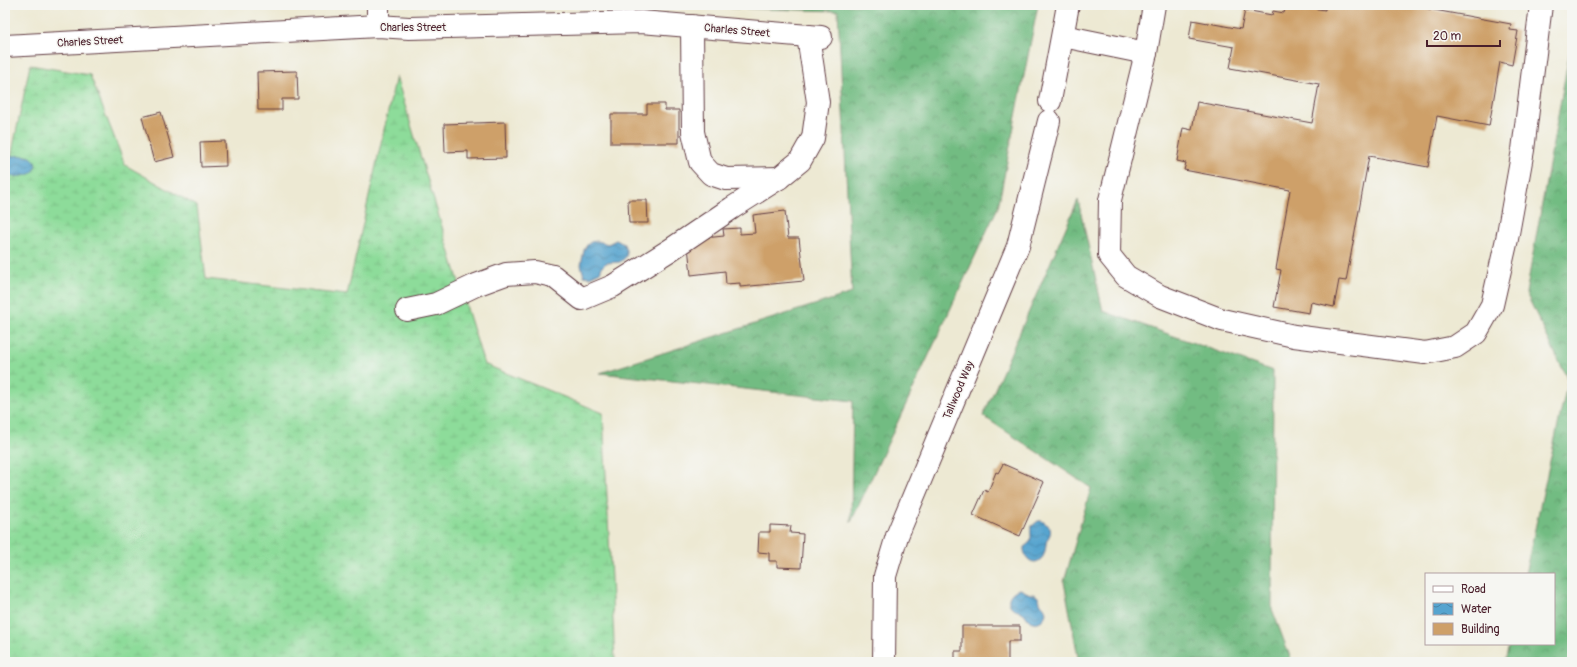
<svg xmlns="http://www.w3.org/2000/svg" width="1577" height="667" font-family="Pangolin,sans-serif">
<defs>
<pattern id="forest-crowns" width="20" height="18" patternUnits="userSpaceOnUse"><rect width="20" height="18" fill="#72bc82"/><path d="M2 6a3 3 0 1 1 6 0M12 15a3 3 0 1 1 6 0" fill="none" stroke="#60986b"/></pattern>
<pattern id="wetland-marsh" width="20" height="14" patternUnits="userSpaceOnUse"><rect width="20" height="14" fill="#8ddc9a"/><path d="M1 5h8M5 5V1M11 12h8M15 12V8" fill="none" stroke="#7bbc85"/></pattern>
<pattern id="water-waves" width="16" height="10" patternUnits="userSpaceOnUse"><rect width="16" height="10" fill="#56a4cf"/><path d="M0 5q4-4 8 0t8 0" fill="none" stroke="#4985a8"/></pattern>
</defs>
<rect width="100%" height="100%" fill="#f6f6f2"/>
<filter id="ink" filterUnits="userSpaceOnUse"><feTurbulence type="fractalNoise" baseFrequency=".025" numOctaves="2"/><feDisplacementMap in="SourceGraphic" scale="8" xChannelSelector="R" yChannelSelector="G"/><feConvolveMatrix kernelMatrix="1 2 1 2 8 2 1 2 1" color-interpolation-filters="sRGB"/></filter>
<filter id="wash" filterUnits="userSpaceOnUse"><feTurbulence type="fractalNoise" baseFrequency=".012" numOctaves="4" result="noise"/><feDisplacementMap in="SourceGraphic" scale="16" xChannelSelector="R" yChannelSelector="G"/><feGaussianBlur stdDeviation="0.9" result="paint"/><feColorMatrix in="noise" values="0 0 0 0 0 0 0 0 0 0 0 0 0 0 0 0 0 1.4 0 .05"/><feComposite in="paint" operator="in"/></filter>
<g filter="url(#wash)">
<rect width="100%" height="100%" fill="#ede9d3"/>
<g fill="url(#forest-crowns)" stroke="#5e6e56">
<path d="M732 5H1038L998 207 851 522 853 401 600 373 852 293 838 11 731 8Z"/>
<path d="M1572 38V662H1505L1509 644H1554V574H1525L1568 380 1526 293Z"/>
<path d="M1078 200 1103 311 1273 371 1272 609 1292 662H1079L1064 582 1091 488 983 416Z"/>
</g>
<path fill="url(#wetland-marsh)" stroke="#6c7e62" d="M30 65 90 75 125 165 197 206 206 279 347 295 396 76 484 364 603 413 615 662H5V186Z"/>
<g fill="url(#water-waves)" stroke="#50627d">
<path d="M5 156C12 156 20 155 27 156 39 158 38 173 27 175 20 177 12 176 5 177Z"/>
<path d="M616 240 624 244 627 254 625 258 620 262 606 263 602 267 600 272 590 277 584 276 581 265 584 250 587 245 591 242 597 241 608 244Z"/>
<path d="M1038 521H1042L1049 526C1052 532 1050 535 1047 540 1045 546 1046 553 1042 558 1033 568 1023 557 1024 547 1034 541 1030 536 1031 527Z"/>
<path d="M1020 589C1023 590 1025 592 1028 593 1031 595 1034 593 1037 596 1040 598 1039 601 1041 604 1043 606 1045 608 1046 612 1046 618 1039 624 1033 622 1027 621 1027 615 1022 612 1020 611 1016 611 1014 609 1004 602 1010 591 1020 589Z"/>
</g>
<g id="blocks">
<g fill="#cea069">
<path d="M1286 5H1294L1325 10V5H1407L1511 24 1510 30 1518 31 1512 65 1500 62 1489 126 1437 116 1428 167 1369 156 1346 281 1339 280 1334 307 1311 302 1309 313 1274 307 1281 270 1276 269 1290 190 1184 170 1186 163 1177 161 1183 128 1192 130 1197 102 1312 123 1319 84 1230 68 1234 47 1189 39 1192 20 1241 29 1245 10 1272 15 1273 11 1284 13Z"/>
<path d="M297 71 298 99H282V110H258L257 72Z"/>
<path d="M647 104H665V110H679V143H611V114H647Z"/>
<path d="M161 112 174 157 154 162 142 117Z"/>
<path d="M505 122 506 158 468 159V151L445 152 444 124Z"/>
<path d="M225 141 226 166 201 167 200 142Z"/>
<path d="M628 200H647L648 223H629Z"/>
<path d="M785 211 788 238H799L804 281 740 287V283L726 284 725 271 691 275 688 246 695 239 724 236 723 229 740 228V234L755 233 753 215Z"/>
<path d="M1003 464 1044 482 1020 536 973 515 984 490 988 492 996 472 998 473Z"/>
<path d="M770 525 791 526 790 533 803 534 801 568 777 567V561H769V553L758 552 759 532H770Z"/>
<path d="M962 626H1020V641H1008V662H955V651H962Z"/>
</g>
</g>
</g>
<g filter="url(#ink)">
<use href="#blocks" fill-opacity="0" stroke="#623d44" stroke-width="1"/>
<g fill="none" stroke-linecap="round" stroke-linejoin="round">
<g stroke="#623d44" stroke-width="24">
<g id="minor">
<path d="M378 26V5"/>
<path d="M692 26 693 132 700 162 711 174 726 179 779 178"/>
<path d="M1063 36 1146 53 1154 5"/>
<path d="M5 46 378 26 409 28 641 22 821 37"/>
<path d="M1146 53 1110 200 1109 255 1126 276 1160 296 1222 320 1294 336 1425 353 1455 347 1476 333 1492 305 1507 239 1523 150 1541 5"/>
<path d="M1050 101 1068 5"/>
<path d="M407 310 436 304 476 285 506 274 535 272 553 276 582 299 613 286 670 250 732 208 779 178 800 161 813 138 818 102 808 36"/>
<path d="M884 662 885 576 897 536 1018 246 1049 121"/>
</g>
</g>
<use href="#minor" stroke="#fff" stroke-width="22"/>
</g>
</g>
<g text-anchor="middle" stroke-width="3" stroke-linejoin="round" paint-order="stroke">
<g font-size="11" fill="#4a1f2b" stroke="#f6f6f2">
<text x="413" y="31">Charles Street</text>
<text transform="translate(737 30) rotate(5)" y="4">Charles Street</text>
<text transform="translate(90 41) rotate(-3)" y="4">Charles Street</text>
<text transform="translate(958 390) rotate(-67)" y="4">Tallwood Way</text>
</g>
</g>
<rect width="1577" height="667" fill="none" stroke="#f6f6f2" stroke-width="20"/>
<rect x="1425" y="573" width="130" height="72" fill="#f6f6f2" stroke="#b1a0a2"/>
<rect x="1433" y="586" width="20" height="6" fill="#ffffff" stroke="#b1a0a2"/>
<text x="1461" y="593" font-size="12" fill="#4a1f2b">Road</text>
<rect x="1433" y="603" width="20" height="12" fill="url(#water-waves)" stroke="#b1a0a2"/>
<text x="1461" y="613" font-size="12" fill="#4a1f2b">Water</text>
<rect x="1433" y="623" width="20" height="12" fill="#cea069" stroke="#b1a0a2"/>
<text x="1461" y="633" font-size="12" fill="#4a1f2b">Building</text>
<path d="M1427 40v6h73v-6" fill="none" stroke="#4a1f2b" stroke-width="2"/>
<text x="1433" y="40" font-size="12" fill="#4a1f2b" stroke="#f6f6f2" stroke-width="3" paint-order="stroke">20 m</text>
</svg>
